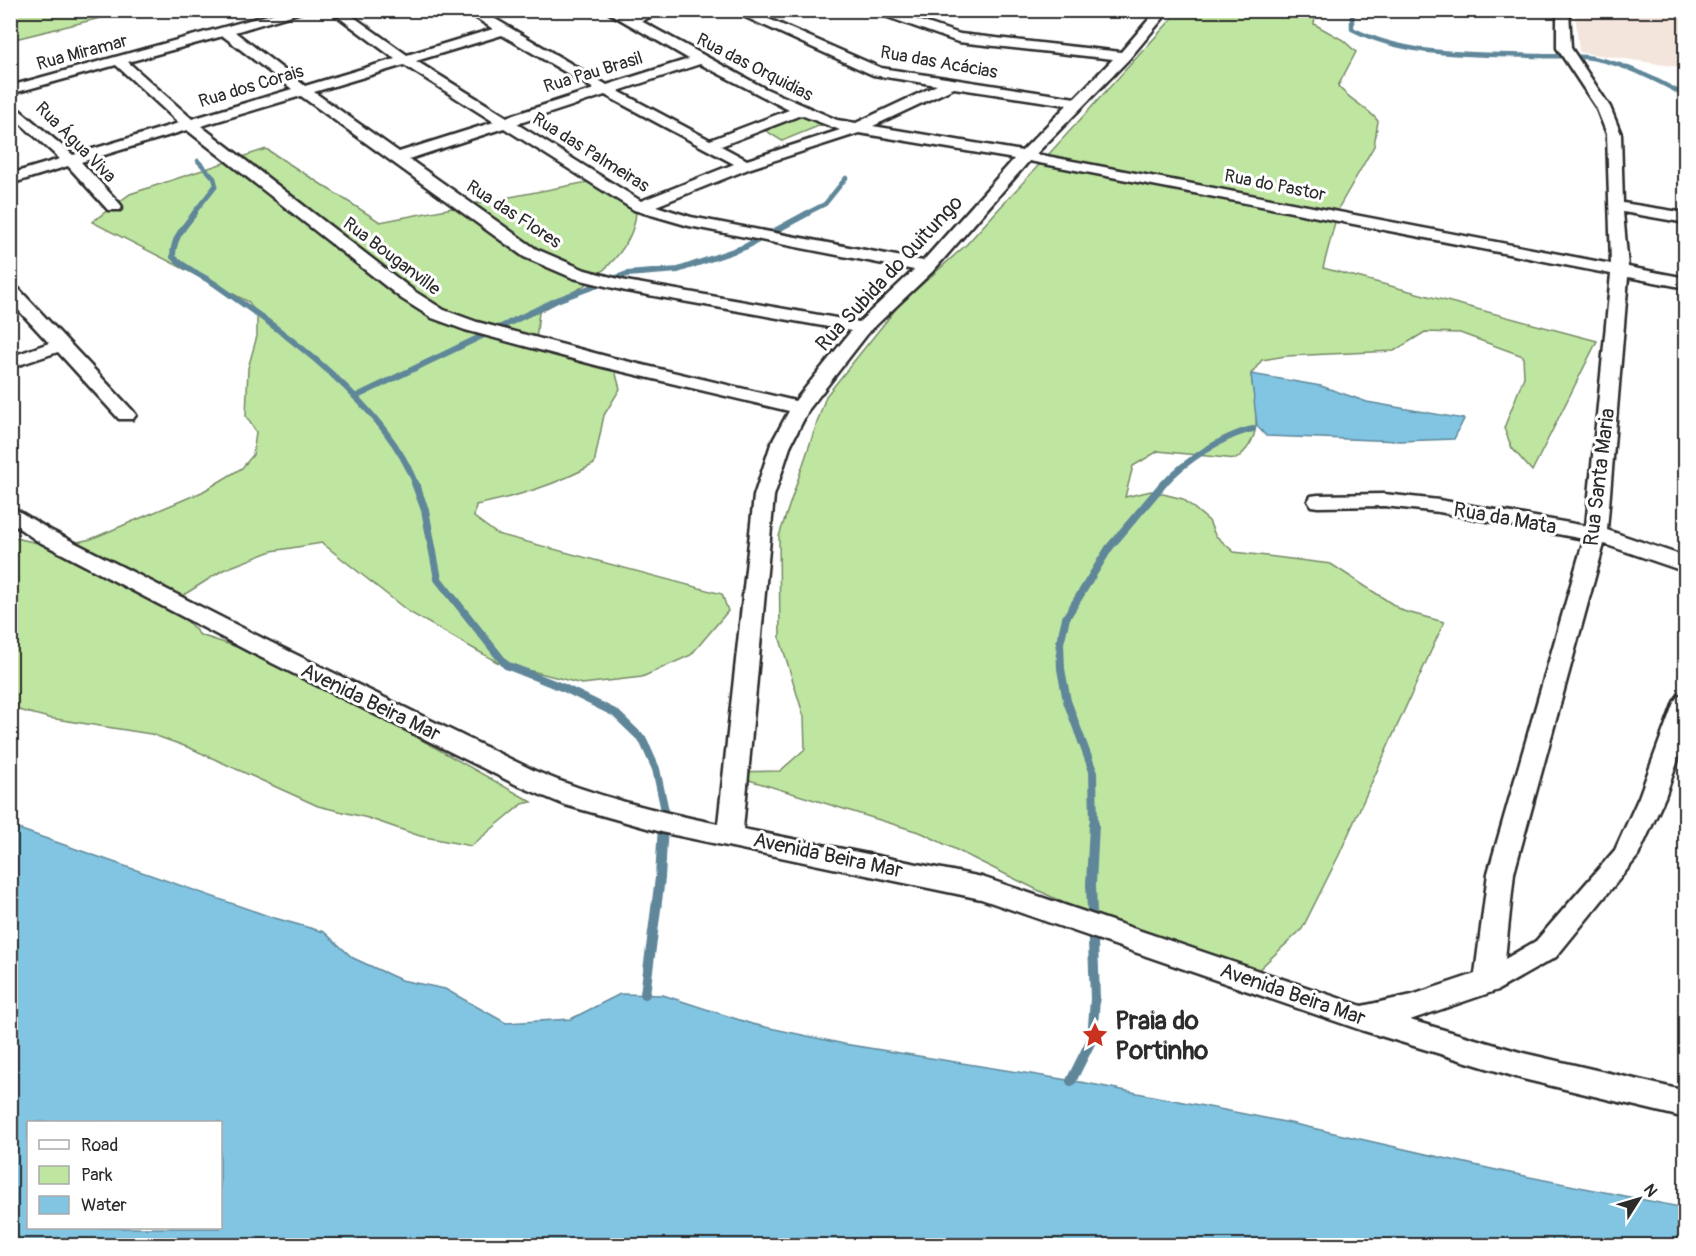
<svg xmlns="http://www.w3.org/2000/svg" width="1696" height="1256" font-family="Pangolin,sans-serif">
<rect width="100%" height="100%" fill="#fff"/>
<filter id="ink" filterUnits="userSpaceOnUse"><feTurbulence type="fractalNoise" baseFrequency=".0167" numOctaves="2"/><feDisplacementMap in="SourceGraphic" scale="12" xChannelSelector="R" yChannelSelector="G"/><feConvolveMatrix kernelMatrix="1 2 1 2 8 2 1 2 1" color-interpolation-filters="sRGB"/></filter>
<g filter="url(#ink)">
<path fill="#f3e5dc" d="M1575 11H1685V68L1579 52Z"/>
<g fill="#bfe6a1" stroke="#758866" stroke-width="1.5">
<path d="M11 10H129V11L11 40Z"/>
<path d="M1179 11H1316L1314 24 1343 40 1356 52 1338 86C1349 100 1366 106 1378 121L1374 146 1339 207 1323 268 1597 341 1532 471 1512 448 1504 428 1524 377 1523 356 1460 333 1425 332 1394 351 1286 356 1262 360 1251 374C1255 407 1266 437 1236 459L1158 451 1133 466 1125 497 1151 491 1183 499 1209 521 1215 535 1234 552 1331 564 1403 611 1444 622 1339 855 1302 929 1238 989 922 833 723 772 780 771 805 749 804 717 780 639 779 536 826 396 899 305 966 245Z"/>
<path d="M805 113 826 123 782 141 763 129Z"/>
<path d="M266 149 380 222 598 180 636 211C634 259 578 292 539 312L536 341 563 358 612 359 620 389 604 415 594 464C556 485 518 496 476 505L474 517 497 534 722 594 728 611 691 655 642 677 582 684 497 662 409 612 322 543 272 551 223 570 171 603 200 635 281 661 532 802 522 804 471 846 420 836 368 818 318 806 190 748 151 734 49 718 11 708V537L55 547 91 539 202 492 242 468 253 455 256 432 246 416 248 368 257 336V316L249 302 92 222 130 194Z"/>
</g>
<g fill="#81c5e2" stroke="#5f8799" stroke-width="1.5" fill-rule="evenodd">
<path d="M1251 374 1321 386 1367 402 1464 419 1454 439 1401 441 1266 436 1257 426Z"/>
<path d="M10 826 271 917 324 932 353 958 401 980 445 989 506 1023 571 1019 620 994 663 995 752 1024 844 1044 1086 1083 1290 1123 1505 1172 1685 1208V1245H11ZM28 1122H220V1228H28Z"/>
</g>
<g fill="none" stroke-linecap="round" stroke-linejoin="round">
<g stroke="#5f8799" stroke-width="4.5">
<path d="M1358 10 1352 16V29C1409 58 1479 54 1542 56 1558 57 1576 55 1592 58 1626 64 1657 80 1686 96"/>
<path d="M193 214 216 185 214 178 198 161"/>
<path d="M805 214 825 204 846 178"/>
</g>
<g stroke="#5f8799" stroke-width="6">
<path d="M195 213C183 228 173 238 173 257 186 269 201 275 215 284 285 333 385 404 416 485"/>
<path d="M355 397 557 300 627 274 678 270 745 247 808 213"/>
<path d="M1163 485C1183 462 1224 435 1253 429"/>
</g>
<g stroke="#5f8799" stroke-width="8">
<path d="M415 483 425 510 438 579 506 665 564 688 615 713 643 740 656 769 664 806 663 826"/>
<path d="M1094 826 1093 771 1067 701 1061 669 1060 643 1066 618 1109 548 1164 483"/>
</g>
<g stroke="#5f8799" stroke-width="10">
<path d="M645 994 660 878 663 824"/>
<path d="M1071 1081 1092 1039 1095 999 1091 884 1094 824"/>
</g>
<g stroke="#2b2b2b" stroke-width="5">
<g id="street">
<path d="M286 10H308L235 32 305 86 395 59 329 10H344L407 55 493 29 464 10H480L607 85 689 59 604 10H621L631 16 647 10H666L641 21 764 88 837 120 856 123 937 85 873 75 730 10H748L881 68 1075 98 1113 59 958 42 868 10H888L960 34 1121 52 1157 10H1170L1129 59 1036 154 1611 264 1607 134 1596 107 1557 48V10H1569L1571 48 1610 107 1621 134 1623 203 1686 213V223L1623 212 1628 267 1686 278V288L1628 277 1607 530 1686 557V572L1604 544 1514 873 1505 959 1536 941 1615 850 1639 797 1674 702 1678 696 1686 694V737L1665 797 1638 856 1556 957 1498 990 1410 1020 1523 1053 1686 1091V1118L1523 1079 1361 1030 981 899 665 833 565 805 517 785 248 651 36 540 10 522V506L50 530 264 639 535 771C594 796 655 811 718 824L754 496 771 444 789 411 603 367 465 330 432 318 402 299 187 130 81 162 120 204 122 207 120 210H108L68 166 10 184V174L60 159 10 114V102L73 155 179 123 116 65 10 94V86ZM502 35 594 89 507 117 416 61ZM223 36 292 89 192 119 128 62ZM700 64 789 110 710 140 618 91ZM404 65 494 122 399 152 314 92ZM954 88 1067 105 1022 151 873 126ZM605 95 734 164 641 201 517 124ZM301 96 524 257 573 278 626 291 851 331 795 401 613 358 477 322 444 310 414 291 201 126ZM801 115 840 130 747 160 721 146ZM504 128 634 210 689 226 914 270 859 322 626 281 585 270 536 249 409 159ZM859 133 1014 159 923 261 691 217 656 206 751 168ZM1029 161 1611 274 1586 526 1439 500 1384 494 1318 495 1311 496 1308 501 1311 506 1318 507 1384 506 1439 512 1584 539 1488 873 1475 974 1412 995 1362 1006 982 877 743 829 774 496 791 444 809 409 869 332 933 271Z"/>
<path d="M10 285 16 286 133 411 136 415 133 419H119L58 352 10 368V357L49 343 10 301Z"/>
</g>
</g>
<use href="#street" fill="#fff" fill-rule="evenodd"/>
</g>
</g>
<defs>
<g id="sight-bare" transform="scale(2.07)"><path d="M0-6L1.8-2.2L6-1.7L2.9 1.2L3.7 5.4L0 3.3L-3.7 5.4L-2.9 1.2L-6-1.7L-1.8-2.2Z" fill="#c8321e" stroke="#fff" stroke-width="2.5" paint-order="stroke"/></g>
</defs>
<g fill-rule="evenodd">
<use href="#sight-bare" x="1095" y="1035"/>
</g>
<g text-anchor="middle" stroke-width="6" stroke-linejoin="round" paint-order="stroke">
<g font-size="18" fill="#2b2b2b" stroke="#fff">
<text transform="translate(82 52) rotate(-15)" y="6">Rua Miramar</text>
<text transform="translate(939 62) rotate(10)" y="6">Rua das Acácias</text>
<text transform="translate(755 67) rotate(27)" y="6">Rua das Orquidias</text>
<text transform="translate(593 72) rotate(-17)" y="6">Rua Pau Brasil</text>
<text transform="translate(251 86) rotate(-17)" y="6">Rua dos Corais</text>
<text transform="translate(76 142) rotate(45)" y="6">Rua Água Viva</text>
<text transform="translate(591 152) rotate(32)" y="6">Rua das Palmeiras</text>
<text transform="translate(1275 185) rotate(11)" y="6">Rua do Pastor</text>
<text transform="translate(514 214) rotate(33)" y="6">Rua das Flores</text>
<text transform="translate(392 256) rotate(37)" y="6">Rua Bouganville</text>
</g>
<g font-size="21" fill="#2b2b2b" stroke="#fff">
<text transform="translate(889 273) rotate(-47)" y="7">Rua Subida do Quitungo</text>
<text transform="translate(1599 477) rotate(-83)" y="7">Rua Santa Maria</text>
<text transform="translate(1505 518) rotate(10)" y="7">Rua da Mata</text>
<text transform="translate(371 702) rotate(26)" y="7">Avenida Beira Mar</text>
<text transform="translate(828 855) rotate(12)" y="7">Avenida Beira Mar</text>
<text transform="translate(1293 994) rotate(19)" y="7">Avenida Beira Mar</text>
</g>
<g font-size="26" font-weight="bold" fill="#2b2b2b" stroke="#fff" text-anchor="start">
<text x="1115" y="1029">Praia do<tspan x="1115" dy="30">Portinho</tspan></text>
</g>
</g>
<rect width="1696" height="1256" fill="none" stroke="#fff" stroke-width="36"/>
<rect x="18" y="18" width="1660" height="1220" fill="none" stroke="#2b2b2b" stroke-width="2" filter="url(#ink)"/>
<rect x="27" y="1121" width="195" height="108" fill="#ffffff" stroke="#aaaaaa" stroke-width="1.5"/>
<rect x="39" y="1140" width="30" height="9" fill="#ffffff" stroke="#aaaaaa" stroke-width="1.5"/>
<text x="81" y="1151" font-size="18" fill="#2b2b2b">Road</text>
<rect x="39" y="1166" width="30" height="18" fill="#bfe6a1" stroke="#aaaaaa" stroke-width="1.5"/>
<text x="81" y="1181" font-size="18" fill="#2b2b2b">Park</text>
<rect x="39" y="1196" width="30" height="18" fill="#81c5e2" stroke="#aaaaaa" stroke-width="1.5"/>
<text x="81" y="1211" font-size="18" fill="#2b2b2b">Water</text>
<g transform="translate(1639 1199) rotate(53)" stroke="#ffffff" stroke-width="4.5" paint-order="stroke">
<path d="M0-4.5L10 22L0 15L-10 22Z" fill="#2b2b2b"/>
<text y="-9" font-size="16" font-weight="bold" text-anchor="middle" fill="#2b2b2b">N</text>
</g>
</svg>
